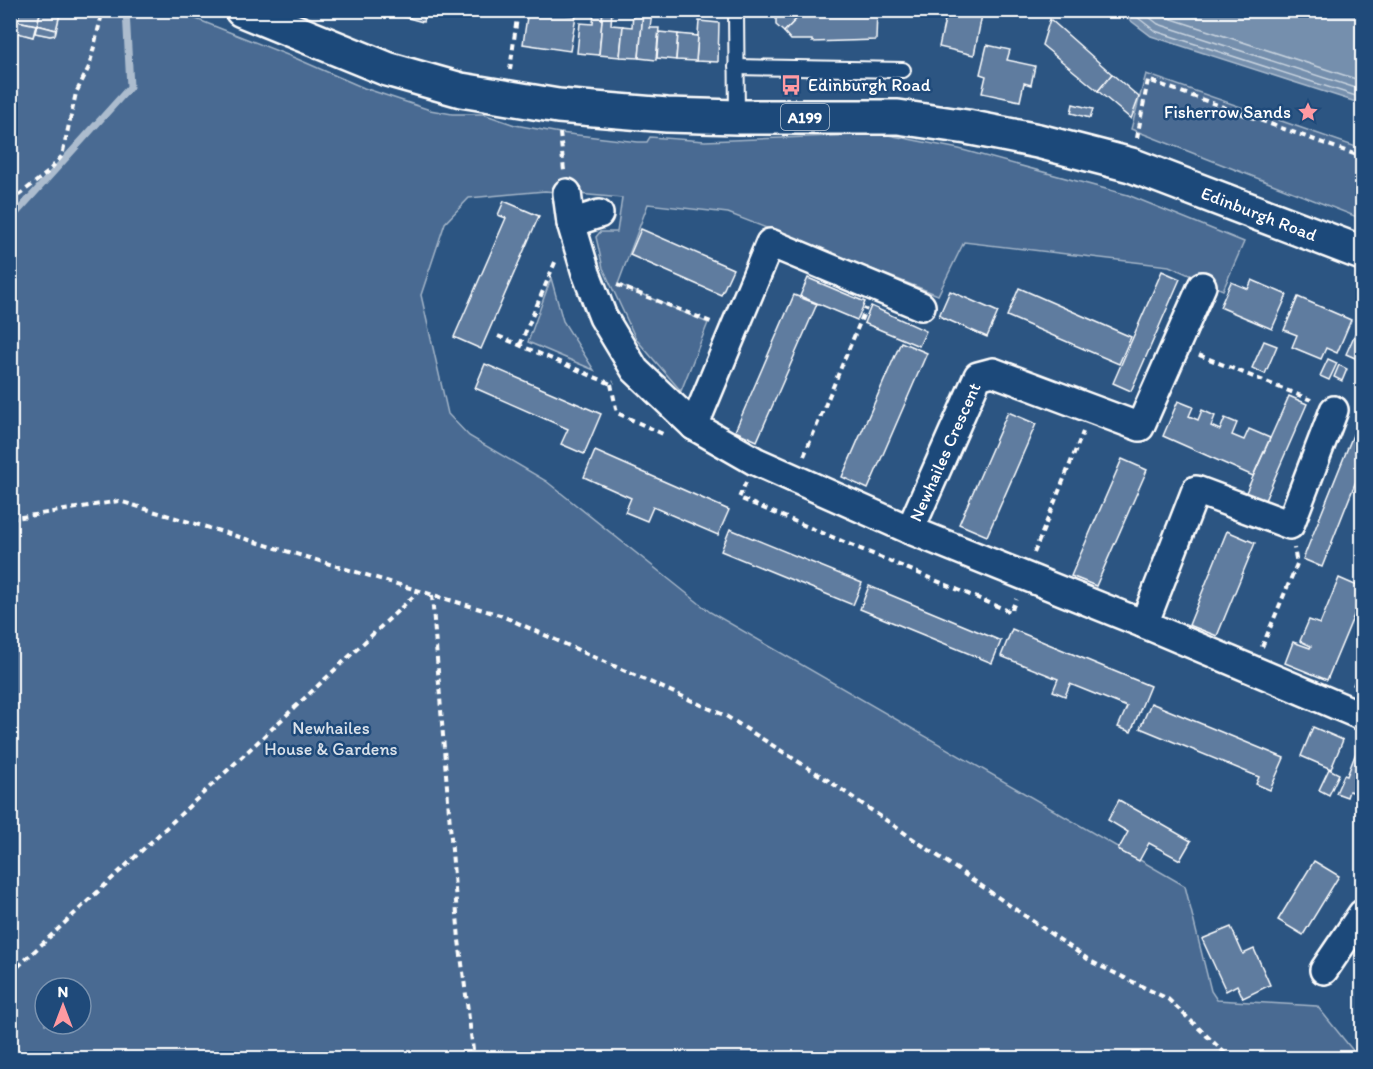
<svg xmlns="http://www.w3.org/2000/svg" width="1373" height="1069" font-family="Itim,sans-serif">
<rect width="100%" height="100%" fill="#2c5582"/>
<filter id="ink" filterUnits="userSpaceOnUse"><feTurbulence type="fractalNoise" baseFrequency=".0167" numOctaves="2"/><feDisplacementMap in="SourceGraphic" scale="12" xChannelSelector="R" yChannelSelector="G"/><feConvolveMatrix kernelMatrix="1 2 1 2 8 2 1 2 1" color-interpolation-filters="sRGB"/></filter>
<g filter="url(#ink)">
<g fill="#486b92" stroke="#a4b5c8" stroke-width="1.5" fill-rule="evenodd">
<path d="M61 11H176L295 58 364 88 430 110 452 114H483L515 125 560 133 638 142H647L650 137 705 141 883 134 959 149 1128 195 1244 242 1223 290 1169 266 964 242 938 295 728 213 648 204 618 284 708 323 681 391 636 339 603 268 596 237 600 232H617L622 198 545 191 469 198 445 223 421 295 448 414 469 436 546 481 710 612 1185 886 1211 991 1217 1000 1317 1006 1359 1058H11L10 31 33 37 37 25 35 33 50 36 55 35ZM45 988H81V1024H45Z"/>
<path d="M1146 74 1362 149V219L1131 129Z"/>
<path d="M551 278 563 321 594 370 528 342Z"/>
</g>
<path fill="#748fad" stroke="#acbcce" stroke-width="1.5" d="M1118 11H1362V104L1151 36Z"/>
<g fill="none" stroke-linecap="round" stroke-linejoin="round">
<g stroke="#c7d2de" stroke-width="1.5">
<path d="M1128 10 1155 31 1362 98"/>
<path d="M1140 10 1158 24 1362 90"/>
<path d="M1155 10 1163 16 1362 81"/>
</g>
<path stroke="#acbcce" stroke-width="7" d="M10 220 130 87 126 10"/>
</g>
<g fill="#5e7c9f" stroke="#fff" stroke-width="1.5">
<path d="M10 10H20L17 21 10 19Z"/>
<path d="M20 10H41L37 25 17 21Z"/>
<path d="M41 10H61L56 30 37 25Z"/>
<path d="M379 10H426L423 22Z"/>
<path d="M474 10H508L507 16Z"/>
<path d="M528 10H564L563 14 576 16 570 51 523 44Z"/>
<path d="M594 10H603L599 55 577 53 580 23 593 24Z"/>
<path d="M603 10H612L611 25 623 26 620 57 599 55Z"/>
<path d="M776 10H805L784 32 776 25Z"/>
<path d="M805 10H877L876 40 812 42V40H791L784 32Z"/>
<path d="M947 10H961L982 15 974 55 939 47Z"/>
<path d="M633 12 643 13 639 58 620 57 623 26 632 27Z"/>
<path d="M643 13H652L650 28H659L656 60 639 58Z"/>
<path d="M10 19 17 21 14 32 10 31Z"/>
<path d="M1050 19 1112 74 1098 91 1042 45Z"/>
<path d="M17 21 36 25 33 37 14 32Z"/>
<path d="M699 21 719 23 718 62 696 61Z"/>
<path d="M37 25 56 30 55 35 50 36 35 33Z"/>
<path d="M659 32 678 34 676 60 657 58Z"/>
<path d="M678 34 698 36 696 61 676 60Z"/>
<path d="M987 45 1010 50 1007 60 1035 66 1031 85 1024 83 1020 101 982 93 986 76 980 74Z"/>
<path d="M1112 74 1139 97 1131 119 1098 91Z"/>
<path d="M1073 104 1093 109 1090 118 1071 113Z"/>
<path d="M504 201 539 216 481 349 454 337 506 218 498 215Z"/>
<path d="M641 229 733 269 721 295 630 255Z"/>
<path d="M1162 271 1180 279 1131 391 1113 383Z"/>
<path d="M808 278 865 302 857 320 800 296Z"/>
<path d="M1252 280 1287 295 1272 329 1220 307 1231 282 1248 289Z"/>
<path d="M1019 288 1131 337 1119 364 1007 316Z"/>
<path d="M950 291 998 312 987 337 939 316Z"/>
<path d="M794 295 817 304 757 441 735 431Z"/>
<path d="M1298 297 1351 320 1337 353 1326 348 1321 359 1292 347 1297 335 1284 330Z"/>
<path d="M871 306 926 331 919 346 864 323Z"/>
<path d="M1359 325 1362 327V361L1346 354Z"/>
<path d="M1264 341 1277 346 1265 374 1252 368Z"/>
<path d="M901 342 927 353 868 489 842 477Z"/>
<path d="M1328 359 1337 363 1329 380 1320 376Z"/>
<path d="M485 364 601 414 584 454 561 444 568 429 475 388Z"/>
<path d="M1339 365 1347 369 1342 381 1334 377Z"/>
<path d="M1289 396 1307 404 1262 507 1243 499Z"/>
<path d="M1178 401 1193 407 1189 416 1198 420 1202 410 1215 416 1211 426 1220 430 1225 418 1237 423 1232 435 1244 440 1249 429 1270 438 1253 476 1163 436Z"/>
<path d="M1008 412 1036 424 987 536 959 524Z"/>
<path d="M1359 420 1362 421V466L1322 567 1303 559Z"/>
<path d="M595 451 729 510 718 535 653 507 647 521 625 512 631 498 584 477Z"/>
<path d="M1122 459 1147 470 1096 586 1071 576Z"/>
<path d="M730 529 862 583 853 605 721 551Z"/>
<path d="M1227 531 1255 543 1217 636 1189 625Z"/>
<path d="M1339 578 1362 588V596L1327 680 1285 663 1293 642 1310 648 1311 646 1300 641 1309 620 1320 624Z"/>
<path d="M869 586 1001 641 992 663 860 609Z"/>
<path d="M1012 629 1150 686 1131 732 1118 727 1127 707 1070 684 1065 696 1053 691 1058 679 1001 656Z"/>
<path d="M1151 703 1284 758 1270 790 1256 784 1259 777 1140 728Z"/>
<path d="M1313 727 1343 740 1331 769 1301 756Z"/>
<path d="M1357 750 1362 752V787L1359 785 1356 793 1349 791 1347 797 1336 793 1344 775 1347 776Z"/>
<path d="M1329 769 1339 774 1329 795 1319 790Z"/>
<path d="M1119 800 1191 841 1180 860 1149 843 1139 861 1118 850 1128 832 1108 820Z"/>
<path d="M1314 861 1339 876 1303 935 1278 920Z"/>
<path d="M1231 927 1243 954 1254 949 1270 985 1243 998 1237 985 1226 991 1202 939Z"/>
</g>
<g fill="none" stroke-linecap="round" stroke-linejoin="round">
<g stroke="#fff" stroke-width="18">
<g id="service">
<path d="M736 10 737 117"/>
<path d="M736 67 903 70"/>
</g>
</g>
<g stroke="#fff" stroke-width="32">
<g id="minor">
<path d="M567 193 571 223 586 273 603 317 635 370 694 426 755 461 910 530 1144 624 1362 716"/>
<path d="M571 223 599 214"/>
<path d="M694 426 770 243 921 306"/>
<path d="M910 530 978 376 993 372 1140 427 1202 286"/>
<path d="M1144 624 1196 490 1290 525 1334 410"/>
<path d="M1324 970 1362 914"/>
</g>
</g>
<g stroke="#fff" stroke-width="38">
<path id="primary" d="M242 10 387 69 461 90 558 106 667 115 737 117H898L967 127 1038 141 1131 165 1362 253"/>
</g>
<g stroke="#fff" stroke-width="4" stroke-dasharray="6 4.5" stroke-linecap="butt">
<path d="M510 70 518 10"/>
<path d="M560 133 564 171"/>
<path d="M1137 138 1148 80 1362 157"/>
<path d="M10 202 47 173 62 156 76 93 89 67 103 10"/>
<path d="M617 285 711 322"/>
<path d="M498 336 611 384 614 382"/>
<path d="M520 345 556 260"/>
<path d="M1199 355 1311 400"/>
<path d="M611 384 617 413 665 435"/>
<path d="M804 456 866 308"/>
<path d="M746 482 739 498 1011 612 1016 599"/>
<path d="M10 519 119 501 500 615 726 716 829 781 1092 962 1168 999 1230 1058"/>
<path d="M1034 553 1083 432"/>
<path d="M432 595 459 940 474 1058"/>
<path d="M1262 647 1297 564 1294 548"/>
<path d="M1354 686 1362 665"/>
<path d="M10 974 419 591"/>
</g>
<use href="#service" stroke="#1f4a7a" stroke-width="14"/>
<use href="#minor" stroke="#1f4a7a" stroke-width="27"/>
<use href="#primary" stroke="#1f4a7a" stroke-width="33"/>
</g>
</g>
<defs>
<g id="bus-bare" transform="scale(1.62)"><path d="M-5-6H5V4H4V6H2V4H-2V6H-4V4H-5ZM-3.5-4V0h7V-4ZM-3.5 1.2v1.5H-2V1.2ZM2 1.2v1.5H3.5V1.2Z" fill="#ff9aa2" stroke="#1f4a7a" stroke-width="2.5" paint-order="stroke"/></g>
<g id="sight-bare" transform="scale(1.62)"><path d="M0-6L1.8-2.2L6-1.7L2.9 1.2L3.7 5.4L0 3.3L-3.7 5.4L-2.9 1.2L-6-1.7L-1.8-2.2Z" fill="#ff9aa2" stroke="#1f4a7a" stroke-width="2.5" paint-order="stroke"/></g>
</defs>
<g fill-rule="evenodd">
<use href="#bus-bare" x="791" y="85"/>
<use href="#sight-bare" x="1308" y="112"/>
</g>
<g text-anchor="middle" stroke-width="5" stroke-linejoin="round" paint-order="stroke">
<rect fill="#1f4a7a" stroke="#bcc9d7" stroke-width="1.5" x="781" y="104" width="48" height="26" rx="4.5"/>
<g font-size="16" font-weight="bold" fill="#fff">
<text x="805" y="123">A199</text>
</g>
<g font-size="18" fill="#fff" stroke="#1f4a7a" text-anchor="start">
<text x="808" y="91">Edinburgh Road</text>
<text x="1291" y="118" text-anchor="end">Fisherrow Sands</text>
</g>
<g font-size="18" fill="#fff" stroke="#1f4a7a">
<text transform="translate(1259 214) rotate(21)" y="6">Edinburgh Road</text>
<text transform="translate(945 452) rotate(-66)" y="6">Newhailes Crescent</text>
</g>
<g font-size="18" fill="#dae1e9" stroke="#1f4a7a">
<text x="331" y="734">Newhailes<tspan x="331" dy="21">House &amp; Gardens</tspan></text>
</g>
</g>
<rect width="1373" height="1069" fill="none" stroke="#1f4a7a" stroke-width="36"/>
<rect x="18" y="18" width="1337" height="1033" fill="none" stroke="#fff" stroke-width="2" filter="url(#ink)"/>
<g transform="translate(63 1006)"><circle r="28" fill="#1f4a7a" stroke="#7992af" stroke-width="1.5"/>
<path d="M0-4.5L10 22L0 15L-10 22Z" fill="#ff9aa2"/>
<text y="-9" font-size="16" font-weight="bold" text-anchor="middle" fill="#ffffff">N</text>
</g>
</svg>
